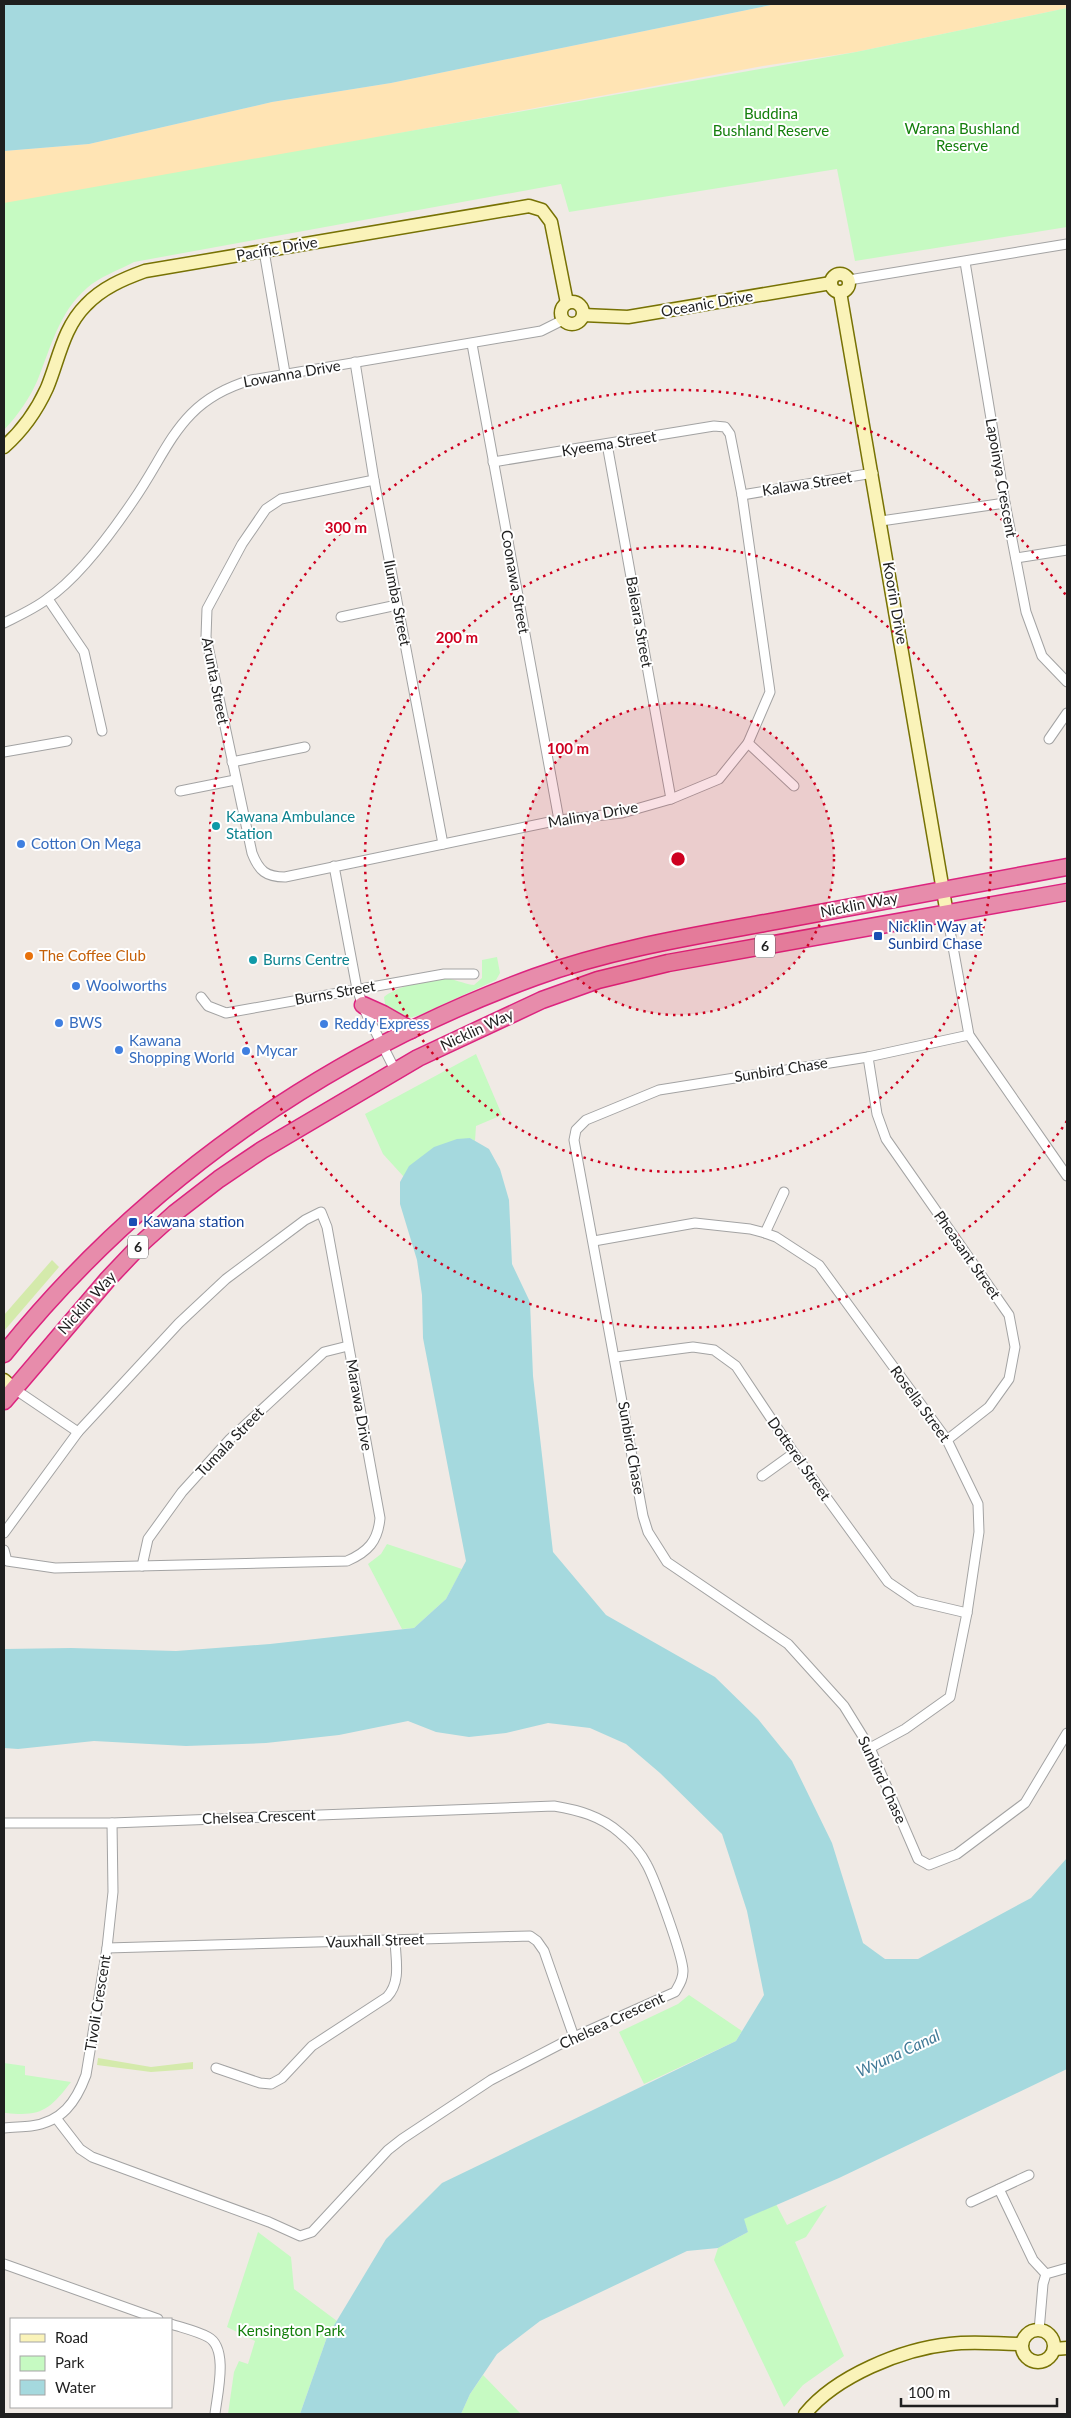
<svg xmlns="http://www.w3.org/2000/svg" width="1071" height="2418" font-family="Lato,sans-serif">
<rect width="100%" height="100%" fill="#f0eae5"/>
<g fill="#d4eaab">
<path d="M52 1260 59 1267 4 1331V1315Z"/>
<path d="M98 2058 151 2067 193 2062V2069L151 2072 97 2065Z"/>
</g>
<path fill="#ffe4b4" d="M776 4H1067V8L856 52 763 66 4 206V151L89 144 272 102 391 83Z"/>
<g fill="#c6fac2">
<path d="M1067 8V227L855 261 837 169 569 212 561 184 134 262C119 270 99 277 87 288 59 312 51 347 38 379 30 398 18 415 4 430V203L856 52Z"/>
<path d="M497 957 500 973 496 980 420 1015 405 1019 386 1011 384 997C394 988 429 978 443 978 453 978 463 984 474 985L482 978V960Z"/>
<path d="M476 1054 502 1115 476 1126 475 1141 470 1138C445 1148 416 1152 404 1177L383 1154 365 1114Z"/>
<path d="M387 1544 462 1569 446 1599 414 1628 402 1629 368 1564 381 1554Z"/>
<path d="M689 1995 742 2031 736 2041 644 2084 619 2032 678 2004Z"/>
<path d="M4 2063 25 2066V2075L71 2082C50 2109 42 2117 6 2113H4Z"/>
<path d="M776 2204 787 2225 827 2205 806 2237 795 2242 844 2356 803 2385 784 2407 714 2260 718 2248 748 2232 743 2219Z"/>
<path d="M258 2232 291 2257 294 2289 337 2321 327 2337 300 2414H228L234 2372 239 2361 248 2364 255 2341 227 2327Z"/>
<path d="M483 2375 521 2414H461L470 2394Z"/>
</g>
<g fill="#a5d9de">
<path d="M4 4H776L391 83 272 102 89 144 4 151Z"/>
<path d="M470 1138 489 1149 500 1169 509 1200 512 1264 530 1302 533 1376 553 1552 606 1615 715 1677 758 1719 792 1761 832 1843 863 1943 885 1959H918L1031 1898 1067 1858V2069L839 2178 744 2219 748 2232 718 2248 687 2251 540 2321 497 2354 470 2394 461 2414H300L327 2337 386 2239 442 2183 736 2041 764 1995 747 1911 722 1834 660 1773 626 1744 590 1728 548 1723 506 1733 469 1737 436 1732 408 1721 339 1735 266 1743 186 1746 94 1741 18 1749 4 1748V1649L71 1648 176 1651 270 1644 414 1628 446 1599 466 1561 423 1338 422 1295 417 1260 400 1204V1182L409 1166 434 1147 457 1139Z"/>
</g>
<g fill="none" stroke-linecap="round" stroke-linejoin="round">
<g stroke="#a3a3a3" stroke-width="11">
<g id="street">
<path d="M264 251 285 373"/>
<path d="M965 262 1005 503 1026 612 1042 656 1067 682"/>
<path d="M849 280 1067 244"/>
<path d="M472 344 559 820"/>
<path d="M355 362 374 480 443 844"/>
<path d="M607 444 671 799"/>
<path d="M374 480 281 499 266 509 242 544 207 609 206 637 252 853C259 871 266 877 285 877L559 820 622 813 671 799 719 779 748 743 770 692 742 495 730 434 725 427 714 426 493 462"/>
<path d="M742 495 873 473"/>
<path d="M881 521 1005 503"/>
<path d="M1016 558 1067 550"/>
<path d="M48 599 84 652 102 731"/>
<path d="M341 617 397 605"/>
<path d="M4 623C18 616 34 609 47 599 78 578 112 532 133 501 171 446 179 401 251 380L541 331 563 320"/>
<path d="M1049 739 1067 713"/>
<path d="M748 743 794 786"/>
<path d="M4 752 67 741"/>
<path d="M232 762 305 747"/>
<path d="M180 791 235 780"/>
<path d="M334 866 357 989 365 1011 395 1070"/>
<path d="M947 914 969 1035 1067 1176"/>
<path d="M201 997 208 1006 226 1013 444 974H474"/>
<path d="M969 1035 868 1057 659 1090 586 1120 576 1130 574 1140 643 1516 648 1532 667 1562 788 1644 844 1706 870 1748 918 1859 929 1865 957 1854 1025 1803 1067 1733"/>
<path d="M868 1057 877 1114 886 1139 1009 1315 1015 1347 1009 1379 989 1407 947 1440"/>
<path d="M765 1233 784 1192"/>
<path d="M594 1241 695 1223 750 1229 765 1233 776 1237 819 1265 947 1440 978 1504 979 1532 967 1613 950 1697 905 1729 870 1748"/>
<path d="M616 1357 693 1347 714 1350 736 1366 794 1453 888 1582 916 1601 967 1613"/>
<path d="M13 1388 78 1432"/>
<path d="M762 1476 794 1453"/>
<path d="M4 1533 78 1432 179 1323 226 1279 305 1220 321 1212 327 1227 380 1518C378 1541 368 1552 347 1561L55 1568 7 1561 4 1550"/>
<path d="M142 1566 148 1539 182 1492 230 1439 324 1352 348 1346"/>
<path d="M4 1823H112L554 1806C578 1810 601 1816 620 1833 631 1842 641 1853 647 1865 655 1880 683 1956 683 1971 683 1980 679 1985 675 1992L574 2037 491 2080 402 2139 388 2150 312 2232 300 2236 269 2222 92 2157 80 2149 56 2118"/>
<path d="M107 1948 530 1936 537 1941 544 1951 574 2037"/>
<path d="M216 2068 260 2083 271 2084 282 2078 312 2046 387 1997C401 1982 396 1961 395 1941"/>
<path d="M4 2128C13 2127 22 2127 31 2126 62 2122 76 2102 86 2075L107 1948 113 1892 112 1823"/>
<path d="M999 2189 1033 2260 1046 2274"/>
<path d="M971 2202 1029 2175"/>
<path d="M4 2264 158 2319"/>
<path d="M171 2324C183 2328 197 2331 208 2337 229 2348 217 2395 215 2414"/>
<path d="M1039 2331 1043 2284 1046 2274 1067 2268"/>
</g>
</g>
<g stroke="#777204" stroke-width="15">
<g id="secondary">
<circle cx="840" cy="283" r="9"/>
<path d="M840 292 947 914"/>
<circle cx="572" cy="313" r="11"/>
<path d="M583 315 628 317 831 283"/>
<path d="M4 447C22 431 37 410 47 388 59 359 63 328 86 305 102 288 123 279 145 271L529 206 542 210 551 222 567 303"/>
<path d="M4 1380 13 1388"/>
<circle cx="1038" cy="2346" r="16"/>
<path d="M1054 2349 1067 2348"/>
<path d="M805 2414C836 2376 902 2349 950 2344 974 2341 998 2344 1022 2344"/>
</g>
</g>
<g stroke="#dc247f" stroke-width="19">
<g id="highway">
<path d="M363 1005 383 1014 411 1030"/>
<path d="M4 1354C142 1182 327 1053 535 977 612 949 695 936 776 921 873 903 970 885 1067 867"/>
<path d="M4 1401 108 1279 144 1241 175 1213 219 1179 262 1150 418 1058 542 1000 598 980 668 963 1067 892"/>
</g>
</g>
<use href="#street" stroke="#fff" stroke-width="9"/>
<use href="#secondary" stroke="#faf3b9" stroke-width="12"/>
<use href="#highway" stroke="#e78cab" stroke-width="16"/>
</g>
<circle cx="678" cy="859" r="156" fill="#ce0020" fill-opacity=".12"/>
<g fill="none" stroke="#ce0020" stroke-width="2.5" stroke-dasharray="2.5 5">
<circle cx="678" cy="859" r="156"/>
<circle cx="678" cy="859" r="313"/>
<path d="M1067 1121A469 469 0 1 1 1067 597"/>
</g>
<g fill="#0f9aa8" stroke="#fff" stroke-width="2">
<circle cx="216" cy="826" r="5"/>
<circle cx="253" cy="960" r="5"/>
</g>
<g fill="#3f7fe0" stroke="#fff" stroke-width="2">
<circle cx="21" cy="844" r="5"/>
<circle cx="76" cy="986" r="5"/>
<circle cx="59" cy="1023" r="5"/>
<circle cx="324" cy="1024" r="5"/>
<circle cx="119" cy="1050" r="5"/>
<circle cx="246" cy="1051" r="5"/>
</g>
<g fill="#1a4fb4" stroke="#fff" stroke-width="2">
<rect x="873" y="931" width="10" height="10" rx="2.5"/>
<rect x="128" y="1217" width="10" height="10" rx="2.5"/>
</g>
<circle fill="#e8710a" stroke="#fff" stroke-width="2" cx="29" cy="956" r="5"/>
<g text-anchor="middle" stroke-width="4" stroke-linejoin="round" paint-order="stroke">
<g fill="#fff" stroke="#626262" stroke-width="1">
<rect x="755" y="934.5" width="20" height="23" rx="4"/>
<rect x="128" y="1235.5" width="20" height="23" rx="4"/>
</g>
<g font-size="14" font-weight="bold" fill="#1f1f1f">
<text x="765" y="951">6</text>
<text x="138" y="1252">6</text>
</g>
<g font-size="15" fill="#137f0b" stroke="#fff">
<text x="771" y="119">Buddina<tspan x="771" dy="17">Bushland Reserve</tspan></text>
<text x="962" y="134">Warana Bushland<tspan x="962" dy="17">Reserve</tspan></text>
<text x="291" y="2336">Kensington Park</text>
</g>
<g font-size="15" fill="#1f1f1f" stroke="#fff">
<text transform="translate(277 249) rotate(-10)" y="5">Pacific Drive</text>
<text transform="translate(707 304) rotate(-10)" y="5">Oceanic Drive</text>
<text transform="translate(292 374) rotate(-10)" y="5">Lowanna Drive</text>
<text transform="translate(609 444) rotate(-9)" y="5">Kyeema Street</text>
<text transform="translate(1001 478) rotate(80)" y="5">Lapoinya Crescent</text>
<text transform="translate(807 484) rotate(-9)" y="5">Kalawa Street</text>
<text transform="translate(515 582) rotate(80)" y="5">Coonawa Street</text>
<text transform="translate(397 603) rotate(79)" y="5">Ilumba Street</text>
<text transform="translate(895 603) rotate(80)" y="5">Koorin Drive</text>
<text transform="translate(639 622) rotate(80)" y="5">Baleara Street</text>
<text transform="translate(215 681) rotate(79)" y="5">Arunta Street</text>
<text transform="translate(593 815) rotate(-10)" y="5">Malinya Drive</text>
<text transform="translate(859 905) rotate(-11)" y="5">Nicklin Way</text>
<text transform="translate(335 993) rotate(-10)" y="5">Burns Street</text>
<text transform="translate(477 1030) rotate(-25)" y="5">Nicklin Way</text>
<text transform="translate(781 1070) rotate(-9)" y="5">Sunbird Chase</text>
<text transform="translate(967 1255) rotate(55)" y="5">Pheasant Street</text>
<text transform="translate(87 1303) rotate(-48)" y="5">Nicklin Way</text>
<text transform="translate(920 1404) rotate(54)" y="5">Rosella Street</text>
<text transform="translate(359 1405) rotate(80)" y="5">Marawa Drive</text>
<text transform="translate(230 1442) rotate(-46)" y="5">Tumala Street</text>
<text transform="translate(631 1448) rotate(80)" y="5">Sunbird Chase</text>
<text transform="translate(799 1459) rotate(55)" y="5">Dotterel Street</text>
<text transform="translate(882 1780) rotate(65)" y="5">Sunbird Chase</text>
<text transform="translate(259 1817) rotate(-2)" y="5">Chelsea Crescent</text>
<text transform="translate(375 1941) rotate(-2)" y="5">Vauxhall Street</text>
<text transform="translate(98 2003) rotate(-81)" y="5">Tivoli Crescent</text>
<text transform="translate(612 2021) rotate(-25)" y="5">Chelsea Crescent</text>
</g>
<g font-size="15" fill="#0d838f" stroke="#fff" text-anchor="start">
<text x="226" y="822">Kawana Ambulance<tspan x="226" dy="17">Station</tspan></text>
<text x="263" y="965">Burns Centre</text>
</g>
<g font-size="15" fill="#366cbe" stroke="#fff" text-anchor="start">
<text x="31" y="849">Cotton On Mega</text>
<text x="86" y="991">Woolworths</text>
<text x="69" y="1028">BWS</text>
<text x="334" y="1029">Reddy Express</text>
<text x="129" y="1046">Kawana<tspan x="129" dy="17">Shopping World</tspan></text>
<text x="256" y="1056">Mycar</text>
</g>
<g font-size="15" fill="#164399" stroke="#fff" text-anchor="start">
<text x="888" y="932">Nicklin Way at<tspan x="888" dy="17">Sunbird Chase</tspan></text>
<text x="143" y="1227">Kawana station</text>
</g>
<g font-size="15" fill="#c56008" stroke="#fff" text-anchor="start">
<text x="39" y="961">The Coffee Club</text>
</g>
<g font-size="16" font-style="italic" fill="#417a97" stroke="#fff">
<text transform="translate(898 2053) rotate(-25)" y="6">Wyuna Canal</text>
</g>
</g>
<circle cx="678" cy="859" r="8" fill="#ce0020" stroke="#fff" stroke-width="2.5"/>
<g font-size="15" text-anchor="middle" font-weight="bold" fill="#ce0020" stroke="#fff" stroke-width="4" stroke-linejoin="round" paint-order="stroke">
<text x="346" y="533">300 m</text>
<text x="457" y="643">200 m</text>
<text x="568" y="754">100 m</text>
</g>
<rect width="1071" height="2418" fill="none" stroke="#1f1f1f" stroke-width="10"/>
<rect x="10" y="2318" width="162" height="90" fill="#ffffff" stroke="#a5a5a5"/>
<rect x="20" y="2334" width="25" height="8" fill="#faf3b9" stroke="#a5a5a5"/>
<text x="55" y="2343" font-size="15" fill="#1f1f1f">Road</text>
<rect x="20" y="2356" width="25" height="15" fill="#c6fac2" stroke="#a5a5a5"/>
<text x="55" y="2368" font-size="15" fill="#1f1f1f">Park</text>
<rect x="20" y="2380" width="25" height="15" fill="#a5d9de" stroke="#a5a5a5"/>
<text x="55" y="2393" font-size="15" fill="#1f1f1f">Water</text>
<path d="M901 2398v8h156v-8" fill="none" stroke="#1f1f1f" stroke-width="2.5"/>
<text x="908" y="2398" font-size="15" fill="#1f1f1f" stroke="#ffffff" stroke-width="4" paint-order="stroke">100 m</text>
</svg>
